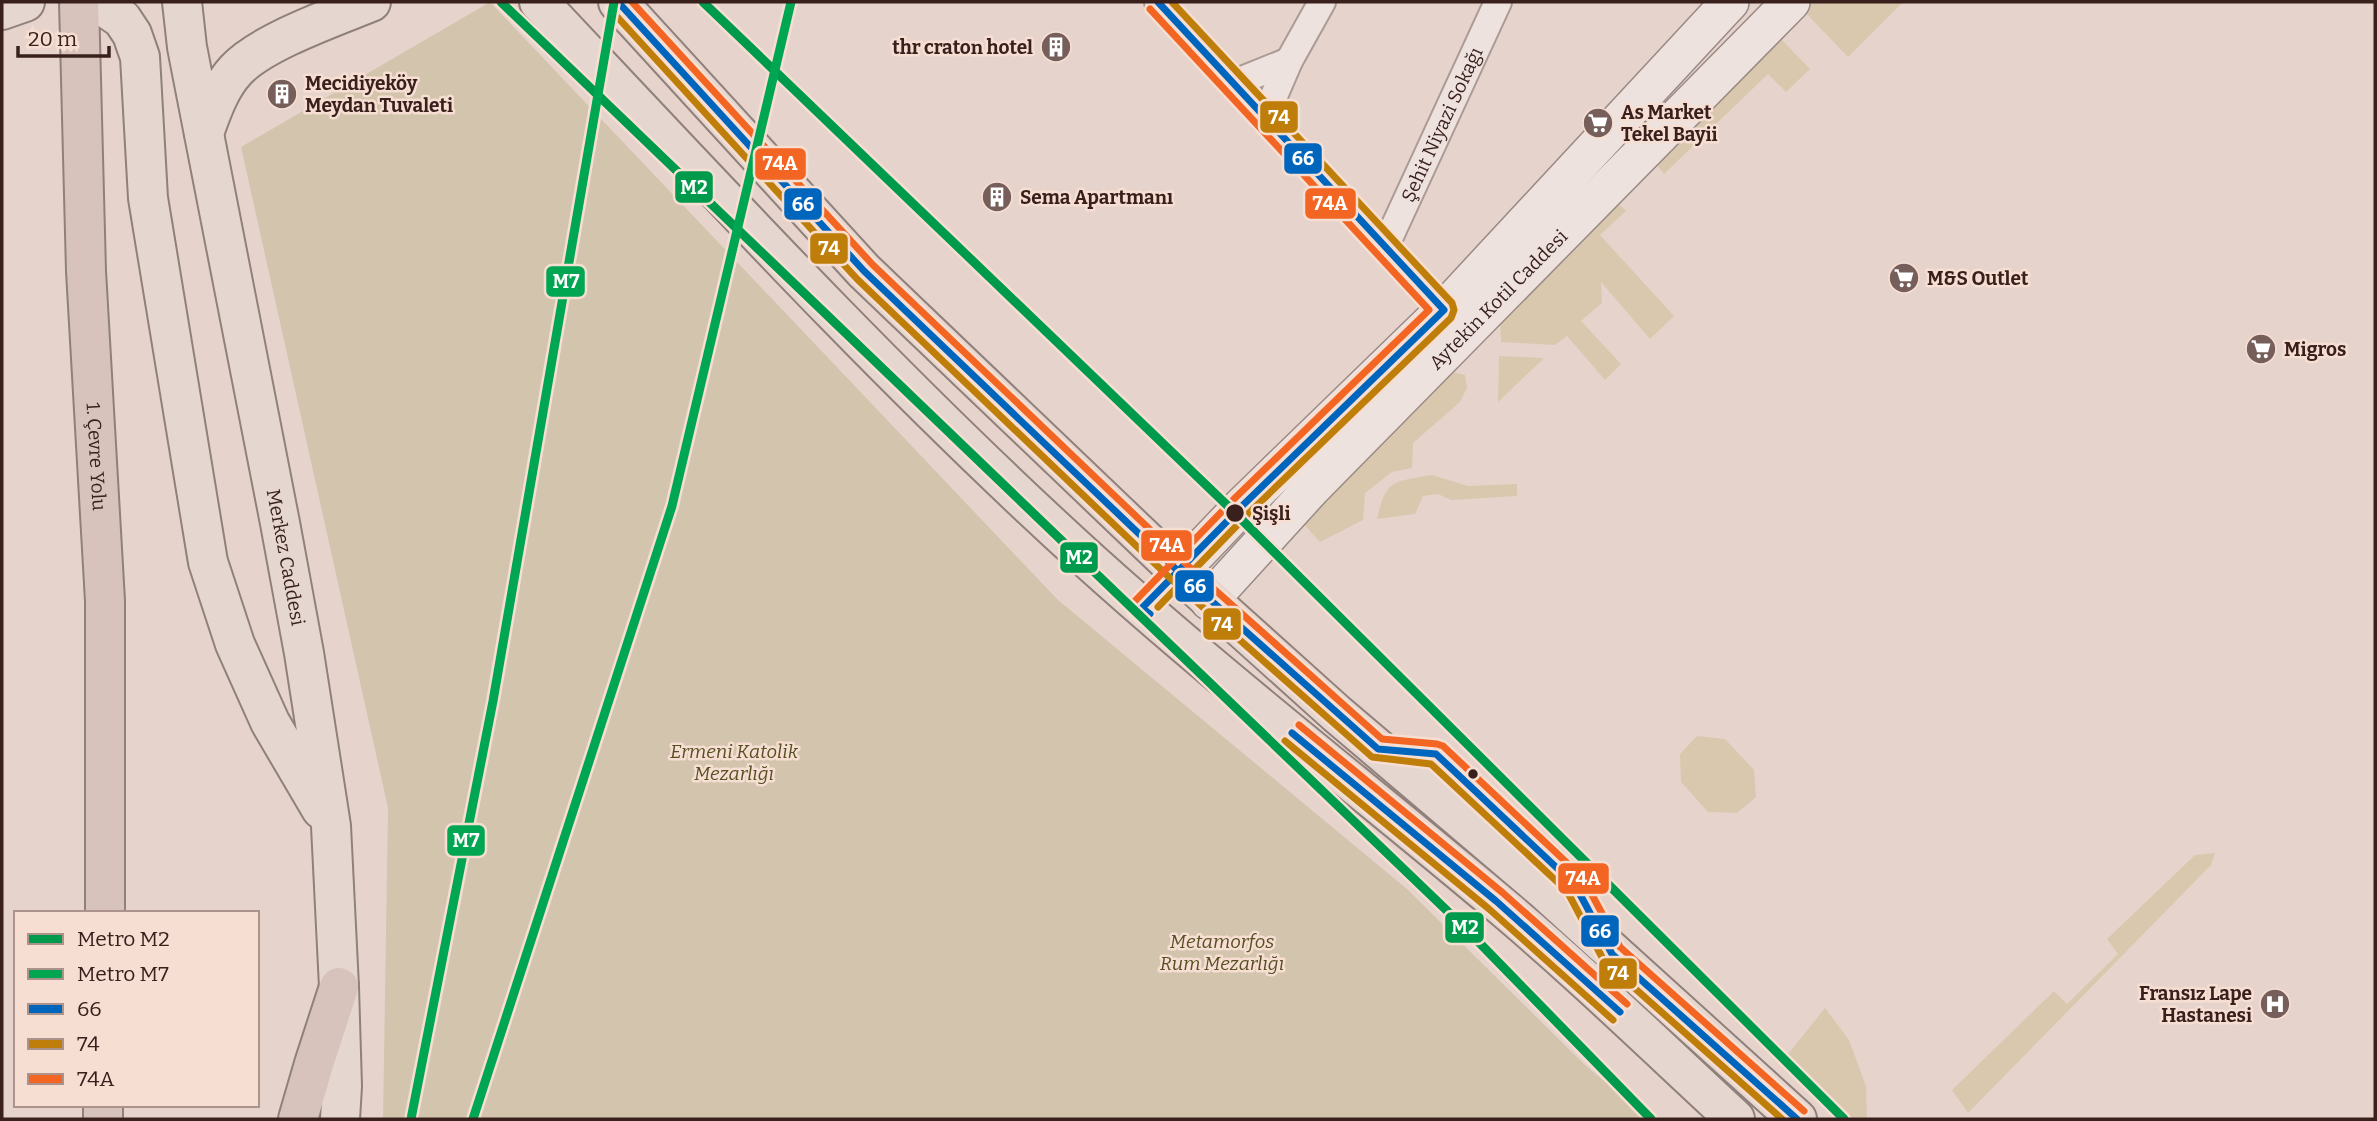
<svg xmlns="http://www.w3.org/2000/svg" width="2377" height="1121" font-family="Bitter,serif">
<rect width="100%" height="100%" fill="#e6d4cc"/>
<g fill="#d9c8ae">
<path d="M1811 2H1903L1848 57 1803 10Z"/>
<path d="M1778 36 1810 69 1786 92 1768 74 1664 174 1654 162Z"/>
<path d="M1616 201 1626 211 1600 235 1674 316 1650 339 1601 282 1602 303 1581 321 1621 364 1605 380 1567 336 1555 345 1501 342 1500 318Z"/>
<path d="M1499 356 1544 358 1498 402Z"/>
<path d="M1449 371 1465 375 1467 388 1460 402 1413 443 1412 468 1392 472 1365 493 1363 520 1320 542 1301 521Z"/>
<path d="M1432 475 1468 486 1517 484V496L1451 500 1438 494 1423 496 1415 514 1377 519C1386 478 1394 482 1432 475Z"/>
<path d="M1697 736 1725 739 1754 770 1756 797 1737 813 1708 812 1681 782 1680 754Z"/>
<path d="M2215 853 2211 865 1968 1113 1952 1090 2054 991 2067 1004 2118 954 2107 939 2195 855Z"/>
<path d="M1825 1008 1849 1040 1866 1086 1867 1119H1841L1781 1063Z"/>
</g>
<path fill="#d3c4ae" d="M490 2 1058 600 1407 889 1585 1065 1650 1119H383L388 808 241 147Z"/>
<g fill="none" stroke-linecap="round" stroke-linejoin="round">
<g stroke="#ab9a95" stroke-width="30">
<g id="street">
<path d="M1158 2 1444 310"/>
<path d="M1232 84 1289 61"/>
<path d="M1264 119 1289 61 1322 2"/>
<path id="s1" d="M1385 247 1498 2"/>
</g>
</g>
<g stroke="#9a8a86" stroke-width="40">
<g id="secondary">
<path d="M1179 572 1242 506 1444 310 1730 2"/>
<path id="s2" d="M1209 601 1311 489 1791 2"/>
</g>
</g>
<g stroke="#90807c" stroke-width="42">
<g id="primary">
<path d="M97 2 122 19 132 34 140 57 148 198 208 562 235 644 270 722 321 809"/>
<path id="s3" d="M182 2 187 47 280 523 304 653 331 826 339 987 342 1086 340 1119"/>
<path d="M539 2C716 190 891 380 1082 554 1214 674 1355 783 1492 898 1576 968 1655 1045 1735 1119"/>
<path d="M618 2 864 271 1179 572 1337 714 1543 889 1797 1119"/>
<path d="M2 10 25 2"/>
<path d="M204 133C212 111 220 87 236 70 262 42 334 17 371 2"/>
</g>
</g>
<g stroke="#90807c" stroke-width="42">
<g id="highway">
<path id="s4" d="M79 2 86 271 105 601V913"/>
<path d="M103 1119V1105"/>
<path d="M298 1119 314 1064 339 987"/>
</g>
</g>
<use href="#street" stroke="#ede2de" stroke-width="26"/>
<use href="#secondary" stroke="#ede2de" stroke-width="37"/>
<use href="#primary" stroke="#e5d6cf" stroke-width="38"/>
<use href="#highway" stroke="#d8c3bc" stroke-width="38"/>
<g stroke="#f7ded2" stroke-width="12">
<g id="bus-1">
<path d="M618 2 864 271 1179 572 1378 749 1436 754 1575 885 1612 954 1797 1119"/>
<path d="M1150 614 1142 608 1242 506 1444 310 1158 2"/>
<path d="M1292 733 1496 901 1620 1012"/>
</g>
</g>
<g stroke="#f7ded2" stroke-width="12">
<g id="bus-2">
<path d="M610 9 857 279 1172 580 1372 757 1431 764 1567 891 1604 961 1782 1119"/>
<path d="M1158 607 1249 513 1451 318 1454 310 1452 303 1172 2"/>
<path d="M1285 741 1489 909 1613 1020"/>
</g>
</g>
<g stroke="#f7ded2" stroke-width="12">
<g id="bus-3">
<path d="M632 2 872 264 1186 564 1382 739 1437 744 1443 746 1583 878 1620 947 1804 1111"/>
<path d="M1144 622 1132 612V606L1135 601 1235 498 1429 310 1150 9"/>
<path d="M1299 725 1503 893 1627 1004"/>
</g>
</g>
<use href="#bus-1" stroke="#0065bd" stroke-width="7"/>
<use href="#bus-2" stroke="#be7e09" stroke-width="7"/>
<use href="#bus-3" stroke="#f26522" stroke-width="7"/>
<g stroke="#f7ded2" stroke-width="14">
<g id="metro-1">
<path d="M501 2 1464 927 1651 1119"/>
<path d="M703 2 1231 509 1844 1119"/>
</g>
</g>
<g stroke="#f7ded2" stroke-width="14">
<g id="metro-2">
<path d="M411 1119 493 701 614 2"/>
<path d="M473 1119 672 506 791 2"/>
</g>
</g>
<use href="#metro-1" stroke="#009a4c" stroke-width="9"/>
<use href="#metro-2" stroke="#00a651" stroke-width="9"/>
</g>
<defs>
<g id="building-disc" transform="scale(1.575)"><circle r="9.5" fill="#765f5a" stroke="#f7ded2"/><path d="M-4-6H4V6H1V3H-1V6H-4ZM-2.5-4.3h1.7v1.8h-1.7ZM.8-4.3h1.7v1.8H.8ZM-2.5-1h1.7V.8h-1.7ZM.8-1h1.7V.8H.8Z" fill="#fff"/></g>
<g id="supermarket-disc" transform="scale(1.575)"><circle r="9.5" fill="#765f5a" stroke="#f7ded2"/><path d="M-6-5.5h2.5l.6 2H6L4.5 2H-2.5L-4.4-4H-6ZM-1.5 3.2a1.3 1.3 0 1 0 .1 0ZM3 3.2a1.3 1.3 0 1 0 .1 0Z" fill="#fff"/></g>
<g id="hospital-disc" transform="scale(1.575)"><circle r="9.5" fill="#765f5a" stroke="#f7ded2"/><path d="M-5-5h3v3.5h4V-5h3V5h-3V1.5h-4V5h-3Z" fill="#fff"/></g>
</defs>
<g fill-rule="evenodd">
<use href="#building-disc" x="1056" y="47"/>
<use href="#building-disc" x="282" y="94"/>
<use href="#supermarket-disc" x="1598" y="123"/>
<use href="#building-disc" x="997" y="197"/>
<use href="#supermarket-disc" x="1904" y="278"/>
<use href="#supermarket-disc" x="2261" y="349"/>
<use href="#hospital-disc" x="2275" y="1004"/>
</g>
<g fill="#39201d" stroke="#f7ded2" stroke-width="2.5">
<circle cx="1235" cy="513" r="10"/>
<circle cx="1473" cy="774" r="6"/>
</g>
<g text-anchor="middle" stroke-width="5" stroke-linejoin="round" paint-order="stroke">
<g font-size="19" font-weight="bold" fill="#39201d" stroke="#f7ded2" text-anchor="start">
<text x="1033" y="54" text-anchor="end">thr craton hotel</text>
<text x="305" y="90">Mecidiyeköy<tspan x="305" dy="22">Meydan Tuvaleti</tspan></text>
<text x="1621" y="119">As Market<tspan x="1621" dy="22">Tekel Bayii</tspan></text>
<text x="1020" y="204">Sema Apartmanı</text>
<text x="1927" y="285">M&amp;S Outlet</text>
<text x="2284" y="356">Migros</text>
<text x="2252" y="1000" text-anchor="end">Fransız Lape<tspan x="2252" dy="22">Hastanesi</tspan></text>
</g>
<g font-size="19" fill="#39201d" stroke="#f7ded2">
<text dy="7" stroke="none"><textPath href="#s1" startOffset="135">Şehit Niyazi Sokağı</textPath></text>
<text dy="7" stroke="none"><textPath href="#s2" startOffset="418">Aytekin Kotil Caddesi</textPath></text>
<text dy="7" stroke="none"><textPath href="#s4" startOffset="455">1. Çevre Yolu</textPath></text>
<text dy="7" stroke="none"><textPath href="#s3" startOffset="565">Merkez Caddesi</textPath></text>
</g>
<g font-size="19" font-weight="bold" fill="#39201d" stroke="#f7ded2" text-anchor="start">
<text x="1252" y="520">Şişli</text>
</g>
<g font-size="19" font-style="italic" fill="#565023" stroke="#f7ded2">
<text x="734" y="758">Ermeni Katolik<tspan x="734" dy="22">Mezarlığı</tspan></text>
<text x="1222" y="948">Metamorfos<tspan x="1222" dy="22">Rum Mezarlığı</tspan></text>
</g>
</g>
<g stroke="#f7ded2" stroke-width="2.5">
<rect x="1259" y="100" width="40" height="34" rx="7" fill="#be7e09"/>
<rect x="1283" y="142" width="40" height="33" rx="7" fill="#0065bd"/>
<rect x="754" y="147" width="53" height="34" rx="7" fill="#f26522"/>
<rect x="674" y="170" width="40" height="34" rx="7" fill="#009a4c"/>
<rect x="1304" y="187" width="53" height="33" rx="7" fill="#f26522"/>
<rect x="783" y="187" width="40" height="34" rx="7" fill="#0065bd"/>
<rect x="809" y="232" width="40" height="33" rx="7" fill="#be7e09"/>
<rect x="545" y="265" width="41" height="33" rx="7" fill="#00a651"/>
<rect x="1140" y="529" width="53" height="33" rx="7" fill="#f26522"/>
<rect x="1059" y="541" width="40" height="33" rx="7" fill="#009a4c"/>
<rect x="1174" y="569" width="41" height="34" rx="7" fill="#0065bd"/>
<rect x="1202" y="607" width="40" height="34" rx="7" fill="#be7e09"/>
<rect x="446" y="824" width="40" height="33" rx="7" fill="#00a651"/>
<rect x="1557" y="862" width="53" height="33" rx="7" fill="#f26522"/>
<rect x="1444" y="911" width="41" height="33" rx="7" fill="#009a4c"/>
<rect x="1580" y="914" width="40" height="34" rx="7" fill="#0065bd"/>
<rect x="1598" y="957" width="40" height="33" rx="7" fill="#be7e09"/>
</g>
<g font-size="19" text-anchor="middle" font-weight="bold" fill="#fff">
<text x="1279" y="124">74</text>
<text x="1303" y="165">66</text>
<text x="780" y="170">74A</text>
<text x="694" y="194">M2</text>
<text x="1330" y="210">74A</text>
<text x="803" y="211">66</text>
<text x="829" y="255">74</text>
<text x="566" y="288">M7</text>
<text x="1167" y="552">74A</text>
<text x="1079" y="564">M2</text>
<text x="1195" y="593">66</text>
<text x="1222" y="631">74</text>
<text x="466" y="847">M7</text>
<text x="1583" y="885">74A</text>
<text x="1465" y="934">M2</text>
<text x="1600" y="938">66</text>
<text x="1618" y="980">74</text>
</g>
<rect width="2377" height="1121" fill="none" stroke="#39201d" stroke-width="7"/>
<rect x="14" y="911" width="245" height="196" fill="#f7ded2" stroke="#ab928a" stroke-width="2"/>
<rect x="28" y="934" width="35" height="10" fill="#009a4c" stroke="#ab928a" stroke-width="2"/>
<text x="77" y="946" font-size="21" fill="#39201d">Metro M2</text>
<rect x="28" y="969" width="35" height="10" fill="#00a651" stroke="#ab928a" stroke-width="2"/>
<text x="77" y="981" font-size="21" fill="#39201d">Metro M7</text>
<rect x="28" y="1004" width="35" height="10" fill="#0065bd" stroke="#ab928a" stroke-width="2"/>
<text x="77" y="1016" font-size="21" fill="#39201d">66</text>
<rect x="28" y="1039" width="35" height="10" fill="#be7e09" stroke="#ab928a" stroke-width="2"/>
<text x="77" y="1051" font-size="21" fill="#39201d">74</text>
<rect x="28" y="1074" width="35" height="10" fill="#f26522" stroke="#ab928a" stroke-width="2"/>
<text x="77" y="1086" font-size="21" fill="#39201d">74A</text>
<path d="M18 46v10h91v-10" fill="none" stroke="#39201d" stroke-width="3.5"/>
<text x="28" y="46" font-size="21" fill="#39201d" stroke="#f7ded2" stroke-width="5" paint-order="stroke">20 m</text>
</svg>
